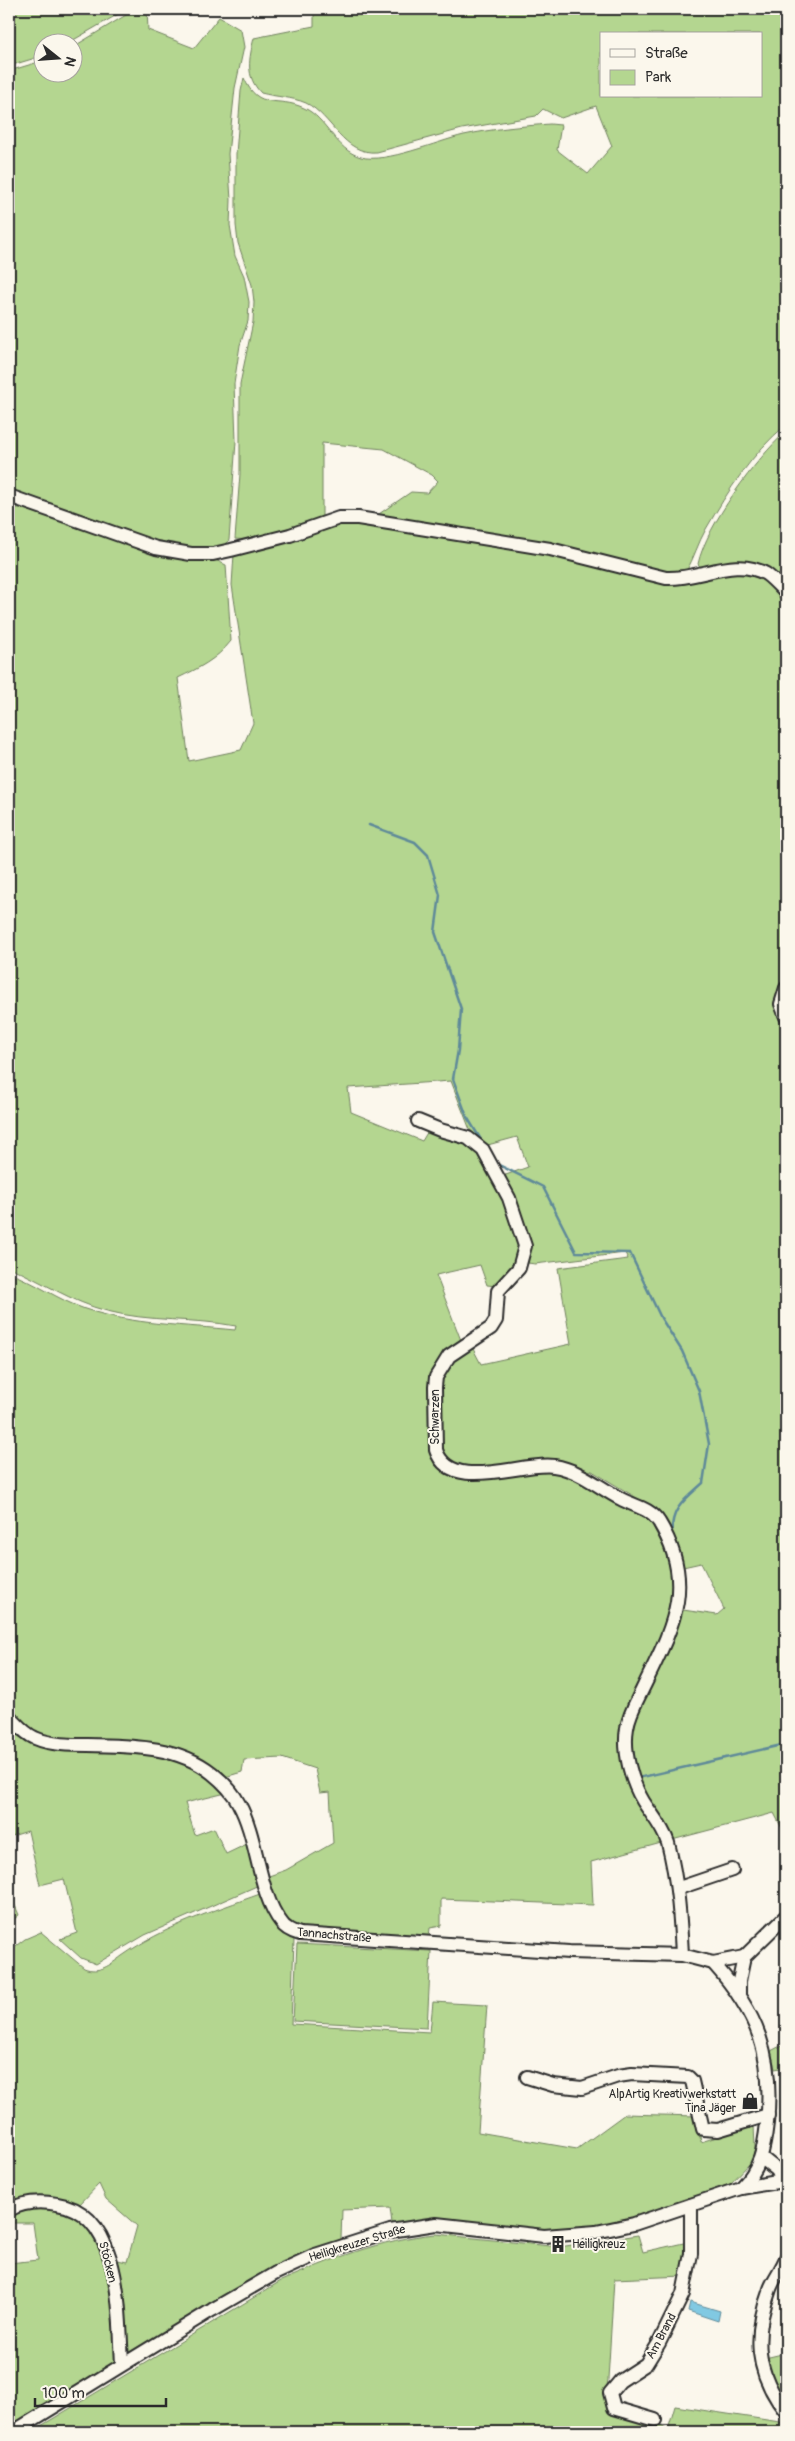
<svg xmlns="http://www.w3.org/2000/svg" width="795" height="2441" font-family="Pangolin,sans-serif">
<rect width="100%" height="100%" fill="#fbf7ec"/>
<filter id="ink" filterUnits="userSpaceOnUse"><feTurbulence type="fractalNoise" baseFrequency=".02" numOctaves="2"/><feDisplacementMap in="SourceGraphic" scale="10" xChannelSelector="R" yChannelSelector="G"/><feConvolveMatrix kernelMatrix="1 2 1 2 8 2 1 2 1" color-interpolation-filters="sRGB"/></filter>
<g filter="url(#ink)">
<g fill="#b4d690" stroke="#70805e" fill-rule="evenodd">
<path d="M9 9H127L70 42H42V56L9 66Z"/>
<path d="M136 9H147L148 30 194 48 219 17 241 30 244 47 235 88 228 154 231 200 230 225 235 256 244 276 249 302 248 321 240 345 234 384 236 441 229 540 225 548 192 550 157 543 9 491V71L42 61V72H72L73 47Z"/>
<path d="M314 9H786V425C752 453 728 491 706 529 698 543 694 558 686 572L678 575 376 516 411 492 427 493 438 481 432 475 384 449 322 443V517C295 527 263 542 235 539L240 474V384L253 322 254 302 252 285 238 243 236 225V154L241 91 244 78C259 112 277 95 304 108 327 118 335 150 361 157 385 164 438 141 464 135 492 129 522 126 550 124L561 125 557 150 588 174 612 146 596 106 561 118 543 109 536 116 462 129 377 152C343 155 332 116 306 103 292 97 276 97 261 93 245 76 249 59 254 38L314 26ZM601 34H761V96H601Z"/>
<path d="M786 432V589L769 573 702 569 698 564C706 526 757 457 786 432Z"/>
<path d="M9 503 17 508H35L74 522 154 553 189 558H211L226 565 231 641C216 660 199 668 178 678L189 761 241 750 253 723 232 585 234 554 290 539 340 522 357 521 376 522 549 552 665 581C694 584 730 563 756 574 768 578 777 589 786 597V984L776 1007 782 1020 786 1023V1836L774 1813 672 1840C646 1797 622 1767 635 1714L683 1610 717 1615 724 1609 701 1563 683 1567 661 1521 649 1509 652 1507 592 1471 552 1462 463 1470 445 1463 440 1457 438 1449C437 1408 427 1376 464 1349L465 1351 472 1347 481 1364 571 1344 558 1268 628 1259 625 1253 535 1264 528 1263C525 1256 528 1245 527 1237L503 1176 528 1167 517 1137 484 1146 472 1135 451 1081 348 1088 351 1112 422 1141 428 1131 473 1143C490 1163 527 1230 520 1256 517 1269 504 1275 497 1286L487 1285 480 1265 436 1275 462 1343 440 1362 433 1375V1450C437 1467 446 1472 462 1476L552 1468 571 1473 582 1478 619 1503 644 1516 653 1526 670 1560 676 1586 673 1610 666 1633 623 1728 628 1782 659 1829 665 1842 591 1862 593 1905 441 1899V1926L430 1928 429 1937 297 1929C276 1922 271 1897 266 1877L286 1870 333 1843 330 1792 320 1793 315 1769 282 1758 244 1760 242 1772 225 1777 220 1775 210 1765 190 1755 152 1745 69 1742 49 1739 29 1730 9 1712V1273C35 1282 58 1300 85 1309 133 1325 185 1325 235 1330L236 1326C194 1318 149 1322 107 1311 71 1302 42 1281 9 1267Z"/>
<path d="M9 1721 25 1736 151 1752 204 1769 226 1793 185 1803 195 1835 214 1828 226 1854 249 1843 259 1885 145 1935 96 1964 81 1958 60 1939 77 1933 64 1879 40 1885 28 1831 9 1837Z"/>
<path d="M260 1894 264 1895 286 1932 294 1940 291 2024 430 2032 433 2002 487 2005 478 2132 577 2149 625 2114 696 2116 701 2142 754 2125 755 2149 752 2161 730 2184 636 2218 596 2227 544 2230 392 2223 390 2208 342 2210 341 2239 313 2251 127 2357 113 2259 127 2262 137 2226 106 2199 99 2184 78 2206C58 2194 31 2200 9 2201V1951L25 1939 41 1932 84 1968C99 1974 110 1965 122 1956 163 1927 213 1911 260 1894Z"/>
<path d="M9 1898 14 1903 19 1915 9 1923Z"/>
<path d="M297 1944 431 1951 427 2028 293 2021Z"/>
<path d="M786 2043V2067L775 2069 771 2051Z"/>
<path d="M67 2208 102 2241 115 2317 117 2354 113 2365 9 2430V2263L38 2260 33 2223H9V2214L18 2209Z"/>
<path d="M436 2234 559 2247 638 2235 643 2252 688 2242 684 2276 614 2279 608 2380 605 2397 668 2430 675 2406 780 2422 786 2426V2432H31L281 2281C330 2260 381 2239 436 2234Z"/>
<path d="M786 2353V2404L779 2394 765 2358Z"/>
</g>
<path fill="#81c9e2" stroke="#5f8a99" d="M690 2302 720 2311 718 2321 688 2311Z"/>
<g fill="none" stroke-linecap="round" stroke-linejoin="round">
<g stroke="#5f8a99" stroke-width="2.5">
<path d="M369 825 415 842 428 855 440 895 435 932 461 1009 458 1050 453 1079 467 1117 483 1143"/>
<path d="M497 1164 543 1187 576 1252 630 1253 661 1318 682 1351 699 1391 709 1444 703 1483C684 1500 670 1509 672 1536"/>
<path d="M633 1751 636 1768"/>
<path d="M638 1778 786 1744"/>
</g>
<g stroke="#2b2b2b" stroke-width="16">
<g id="minor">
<path d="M9 496 156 548 191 554H213L231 550 290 535 339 518H358L550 549 666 578C699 580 735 556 766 574 773 579 780 587 786 593"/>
<path d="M786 988 781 1004 786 1017"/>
<path d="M418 1121 440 1130 468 1138 483 1150 509 1198 525 1246 519 1268 498 1291 496 1320 491 1328 449 1356 436 1377 435 1387 436 1450C450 1494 522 1461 554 1466 580 1470 598 1487 621 1499 634 1506 650 1508 659 1522 697 1585 672 1628 644 1686 638 1699 629 1713 627 1728 623 1751 631 1781 643 1801 651 1814 663 1827 668 1843 678 1883 680 1914 682 1955"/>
<path d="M9 1716C17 1724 25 1734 35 1738 51 1745 71 1745 88 1745 129 1746 177 1745 212 1773 222 1781 233 1792 239 1804 258 1838 258 1893 281 1922 285 1929 293 1932 300 1934L569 1952 682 1955 713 1963 744 1957"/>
<path d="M679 1888 732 1870"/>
<path d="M713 1963C758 2013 774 2056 767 2123 764 2150 760 2169 741 2188"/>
<path d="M739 1996V1981L744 1957 786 1916"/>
<path d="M527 2077 553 2085 582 2088 618 2076 632 2074 688 2077 692 2081 703 2129 718 2130 768 2115"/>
<path d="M762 2158 777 2170 786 2189"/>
<path d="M9 2210C23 2202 41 2201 57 2204 122 2213 119 2314 122 2364"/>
<path d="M786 2258C782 2269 774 2278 770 2289 753 2335 755 2373 786 2412"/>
<path d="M655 2420 614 2408 610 2393 620 2381 646 2364 659 2343 683 2294 691 2254V2205"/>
<path d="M13 2432 212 2310 276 2273 315 2255 390 2231 436 2224 544 2236 596 2232 634 2224 741 2188 783 2181"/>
</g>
</g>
<use href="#minor" stroke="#fbf7ec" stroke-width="12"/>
</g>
</g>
<defs>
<g id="shop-bare" transform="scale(1.35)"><path d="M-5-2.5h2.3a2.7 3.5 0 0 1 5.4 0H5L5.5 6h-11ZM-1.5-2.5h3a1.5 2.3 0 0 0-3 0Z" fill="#2b2b2b" stroke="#fbf7ec" stroke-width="2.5" paint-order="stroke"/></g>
<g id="building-bare" transform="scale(1.35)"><path d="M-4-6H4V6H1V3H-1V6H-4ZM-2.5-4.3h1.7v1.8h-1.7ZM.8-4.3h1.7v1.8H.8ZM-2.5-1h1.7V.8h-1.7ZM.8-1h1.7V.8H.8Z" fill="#2b2b2b" stroke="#fbf7ec" stroke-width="2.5" paint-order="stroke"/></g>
</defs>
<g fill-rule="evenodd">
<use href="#shop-bare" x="750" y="2101"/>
<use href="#building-bare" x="558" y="2244"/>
</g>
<g text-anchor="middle" stroke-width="4" stroke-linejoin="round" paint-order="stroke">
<g font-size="12" fill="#2b2b2b" stroke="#fbf7ec">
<text transform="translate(435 1417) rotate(-90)" y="4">Schwarzen</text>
<text transform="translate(334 1935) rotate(5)" y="4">Tannachstraße</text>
<text transform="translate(357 2243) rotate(-17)" y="4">Heiligkreuzer Straße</text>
<text transform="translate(108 2262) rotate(76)" y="4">Stöcken</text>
<text transform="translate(661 2336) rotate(-62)" y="4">Am Brand</text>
</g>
<g font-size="12" fill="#2b2b2b" stroke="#fbf7ec" text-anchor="end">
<text x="736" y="2098">AlpArtig Kreativwerkstatt<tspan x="736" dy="14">Tina Jäger</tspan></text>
<text x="572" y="2248" text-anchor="start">Heiligkreuz</text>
</g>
</g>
<rect width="795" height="2441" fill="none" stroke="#fbf7ec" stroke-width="30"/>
<rect x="15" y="15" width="765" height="2411" fill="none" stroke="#2b2b2b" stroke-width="2" filter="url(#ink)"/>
<rect x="600" y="32" width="162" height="65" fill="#fbf7ec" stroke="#a8a59f"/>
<rect x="610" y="49" width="25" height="8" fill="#fbf7ec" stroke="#a8a59f"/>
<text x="645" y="58" font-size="15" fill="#2b2b2b">Straße</text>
<rect x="610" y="70" width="25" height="15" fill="#b4d690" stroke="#a8a59f"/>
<text x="645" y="82" font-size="15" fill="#2b2b2b">Park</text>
<g transform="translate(58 58) rotate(107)"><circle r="24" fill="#fbf7ec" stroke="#a8a59f"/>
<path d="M0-4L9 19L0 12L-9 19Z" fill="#2b2b2b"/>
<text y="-8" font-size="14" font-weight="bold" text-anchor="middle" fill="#2b2b2b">N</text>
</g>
<path d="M35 2398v8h131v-8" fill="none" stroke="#2b2b2b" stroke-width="2.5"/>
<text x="42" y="2398" font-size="15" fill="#2b2b2b" stroke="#fbf7ec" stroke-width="4" paint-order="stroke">100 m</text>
</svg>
